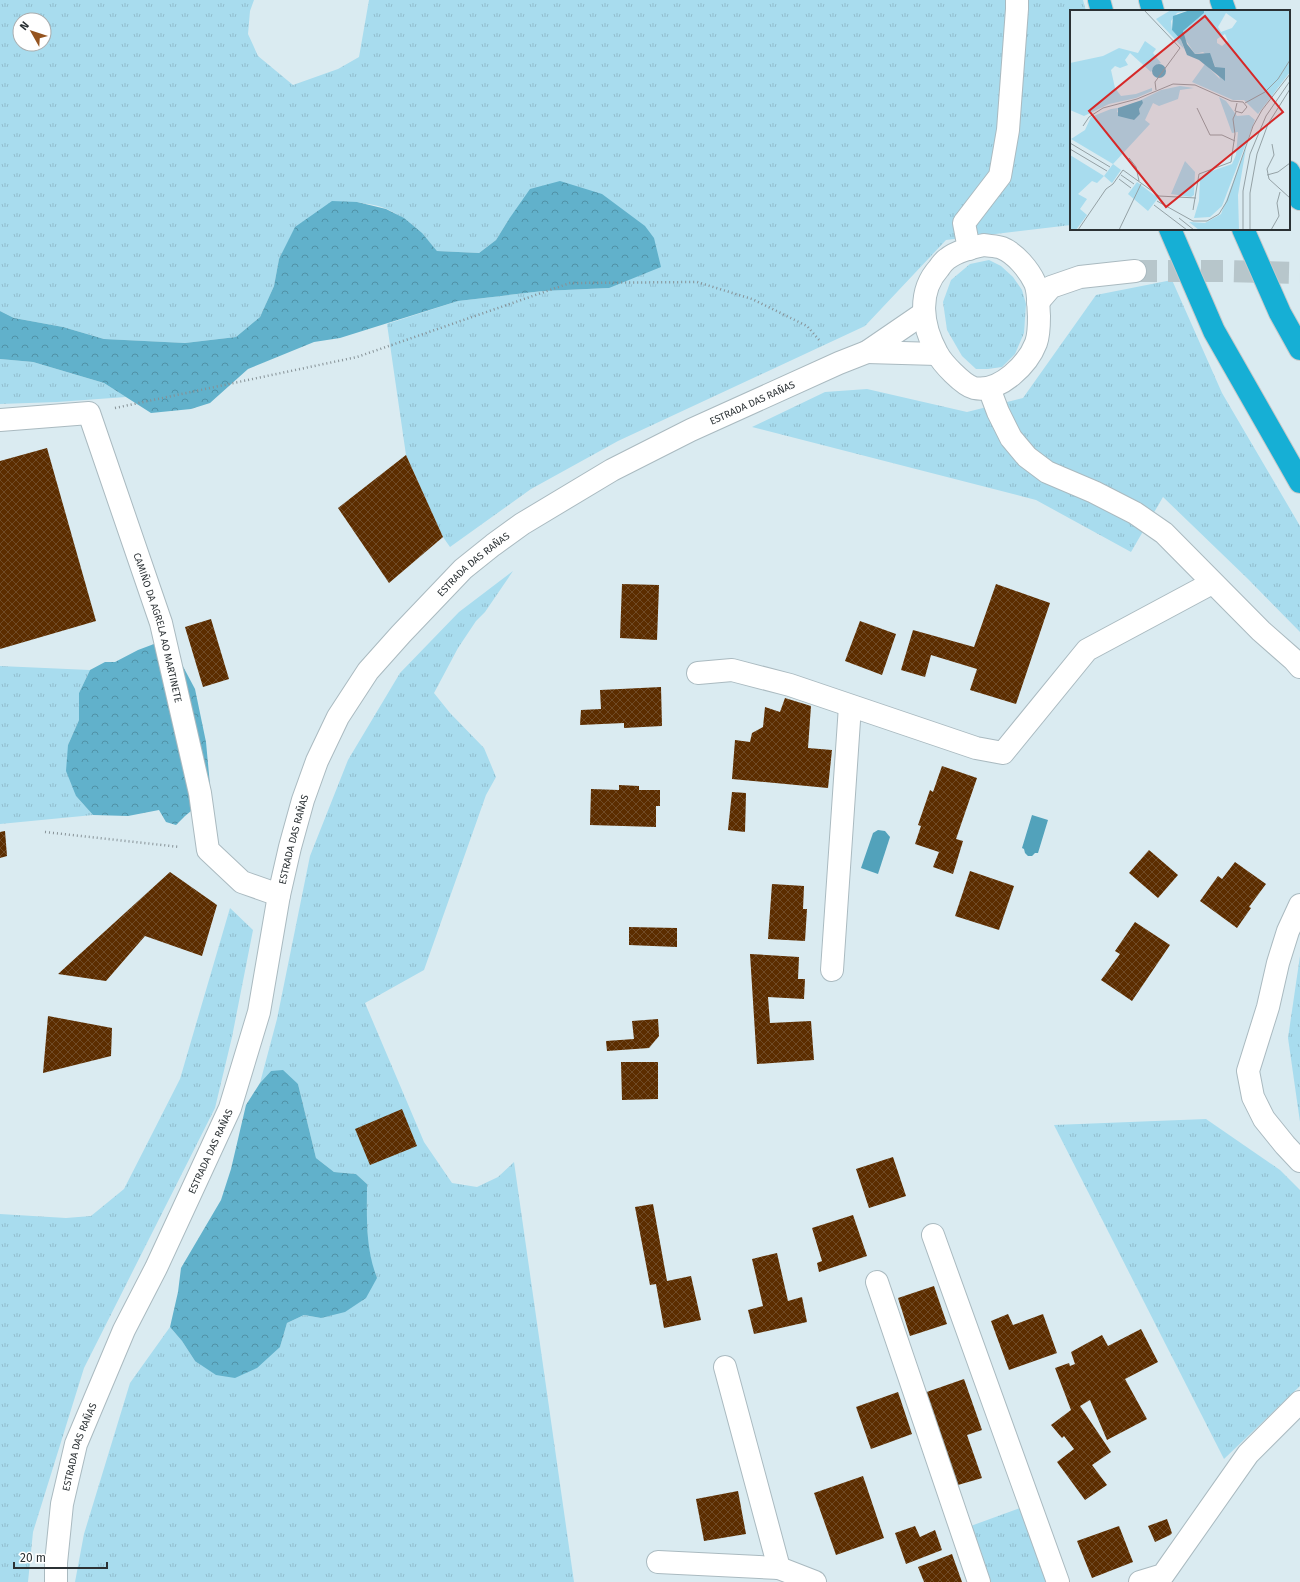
<svg xmlns="http://www.w3.org/2000/svg" width="1300" height="1582" font-family="'Fira Sans',sans-serif">
<defs>
<pattern id="grass-tufts" width="24" height="20" patternUnits="userSpaceOnUse"><rect width="24" height="20" fill="#a8dcee"/><path d="M3 7l-1-3M5 7V3M7 7l1-3M15 17l-1-3M17 17v-4M19 17l1-3" fill="none" stroke="#91bdcd"/></pattern>
<pattern id="forest-crowns" width="20" height="18" patternUnits="userSpaceOnUse"><rect width="20" height="18" fill="#61b1cb"/><path d="M2 6a3 3 0 1 1 6 0M12 15a3 3 0 1 1 6 0" fill="none" stroke="#5091a6"/></pattern>
<pattern id="building-cross-hatch" width="8" height="8" patternUnits="userSpaceOnUse"><rect width="8" height="8" fill="#5c2d00"/><path d="M0 0l8 8M0 8l8-8" fill="none" stroke="#704b27"/></pattern>
</defs>
<rect width="100%" height="100%" fill="#daebf1"/>
<g fill="url(#grass-tufts)" fill-rule="evenodd">
<path d="M0 0H254L250 11 248 34 258 56 293 85 338 69 359 57 369 0H1083L1086 11H1071V225L946 240 865 326 618 441 531 489 450 547 443 537 406 455 387 324 458 301 543 291 609 288 509 219 496 240 479 253 437 251C423 234 408 219 387 209 378 205 367 204 357 202L279 259 274 286 260 317 236 337 185 343 104 339 63 327 14 318 0 311ZM20 20H44V44H20Z"/>
<path d="M989 260 1001 266 1013 277 1022 290 1026 304 1024 333 1015 354 1002 367 988 369H976L962 356 947 330 943 302 951 280 970 264Z"/>
<path d="M1172 280 1222 393 1300 526V632L1248 579 1163 497 1131 552 1036 500 752 427 825 392 867 389 967 412 1023 398 1096 295Z"/>
<path d="M0 359 33 362 87 378 104 383 126 397 57 402 0 404Z"/>
<path d="M513 571 485 612 476 621 458 648 434 693 450 713 484 748 496 777 486 795 424 970 365 1003 424 1142 452 1183 477 1187 498 1177 514 1162 574 1582H75L84 1534 130 1383 170 1327 182 1341 195 1361 280 1347 287 1323 304 1315 321 1318 376 1278C365 1247 367 1216 367 1184L356 1174 334 1172 316 1158 298 1084 271 1071 260 1083 277 1019 310 856 348 760 400 673 459 612Z"/>
<path d="M0 666 90 670 79 693V720L68 745 76 796 93 815 0 824Z"/>
<path d="M230 908 253 930 232 1037 215 1108 84 1368 33 1532 28 1582H0V1214L66 1218 91 1216 124 1189 180 1079Z"/>
<path d="M1300 956V1122L1288 1038Z"/>
<path d="M1206 1119 1280 1170 1300 1190V1386L1224 1459 1054 1125Z"/>
<path d="M1020 1508 1047 1579 1045 1582H988L968 1527Z"/>
</g>
<g fill="url(#forest-crowns)">
<path d="M560 181 602 194 645 226 654 238 661 267 609 288 543 291 458 301 340 338 314 342 248 369 210 403 191 409 151 413 104 383 33 362 0 359V311L14 318 63 327 104 339 185 343 236 337 260 317 274 286 279 259 295 227 332 201 357 202 386 209 404 218 422 233 437 251 479 253 496 240 509 219 530 189Z"/>
<path d="M154 644 178 657 195 689 206 742 210 785 202 802 185 816 176 825 166 822 159 810 128 816 93 815 76 796 66 771 68 745 79 720V693L90 670 105 662H115L138 650Z"/>
<path d="M283 1070 298 1084 316 1158 334 1172 356 1174 367 1184C367 1216 365 1247 377 1278L366 1298 345 1312 321 1318 304 1315 287 1323 280 1347 257 1368 235 1378 216 1375 195 1361 182 1341 170 1327 178 1292 181 1268 221 1200 231 1169 246 1105 260 1083 271 1071Z"/>
</g>
<g fill="#52a2bb">
<path d="M1032 815 1048 820 1038 853H1035L1032 856H1028L1025 853 1024 849 1022 848Z"/>
<path d="M878 830 885 831 890 837 878 874 861 868 873 833Z"/>
</g>
<g fill="url(#building-cross-hatch)">
<path d="M47 448 96 621 0 649V461Z"/>
<path d="M406 455 443 537 389 583 338 508Z"/>
<path d="M622 584 659 585 657 640 620 638Z"/>
<path d="M996 584 1050 603 1016 704 970 690 977 669 931 655 925 677 901 670 913 630 974 647Z"/>
<path d="M211 619 229 679 203 687 185 627Z"/>
<path d="M860 621 896 634 882 675 845 661Z"/>
<path d="M661 687 662 726 624 728V723L580 725 581 710 601 709 600 690Z"/>
<path d="M785 698 811 706 808 748 832 750 828 788 732 779 735 740 750 742 752 733 763 727 765 707 780 712Z"/>
<path d="M942 766 977 778 956 839 963 841 953 874 933 867 939 852 915 844 921 826 918 825 930 790 933 792Z"/>
<path d="M619 785 639 786V790H660V806H656V827L590 825 591 789 619 790Z"/>
<path d="M732 792 746 793 745 832 728 830Z"/>
<path d="M5 831 7 856 0 858V832Z"/>
<path d="M1149 850 1178 875 1158 898 1129 873Z"/>
<path d="M1235 862 1266 884 1249 907 1251 908 1237 928 1200 901 1218 876 1222 879Z"/>
<path d="M970 871 1014 886 999 930 955 916Z"/>
<path d="M170 872 217 905 202 956 145 936 106 981 58 974Z"/>
<path d="M772 884 804 886 803 909H807L805 941 768 939Z"/>
<path d="M1135 922 1170 945 1132 1001 1101 980 1120 954 1115 951Z"/>
<path d="M629 927 677 928V947L629 945Z"/>
<path d="M750 954 799 957 798 979H805L804 999 768 997 770 1023 811 1021 814 1060 757 1064Z"/>
<path d="M48 1016 112 1028 111 1056 43 1073Z"/>
<path d="M658 1019 659 1036 649 1048 607 1051 606 1041 634 1039 632 1021Z"/>
<path d="M621 1062H658V1099L622 1100Z"/>
<path d="M402 1109 417 1146 370 1165 355 1129Z"/>
<path d="M893 1157 906 1196 869 1208 856 1169Z"/>
<path d="M653 1204 667 1281 691 1276 701 1320 664 1328 656 1284 650 1285 635 1207Z"/>
<path d="M853 1215 867 1256 819 1272 817 1263 822 1261 812 1228Z"/>
<path d="M777 1253 788 1301 802 1297 807 1322 754 1334 748 1310 763 1306 752 1259Z"/>
<path d="M934 1286 947 1324 910 1336 898 1298Z"/>
<path d="M1008 1314 1013 1325 1043 1314 1057 1353 1009 1370 991 1321Z"/>
<path d="M1141 1329 1158 1362 1125 1379 1147 1419 1107 1440 1090 1400 1080 1406 1111 1452 1092 1465 1107 1485 1085 1500 1057 1462 1074 1449 1064 1436 1062 1438 1051 1425 1071 1410 1055 1368 1069 1363 1070 1366 1075 1364 1071 1352 1102 1335 1108 1346Z"/>
<path d="M964 1379 982 1430 967 1435 982 1478 951 1487 921 1394Z"/>
<path d="M898 1392 912 1434 871 1449 856 1407Z"/>
<path d="M863 1476 884 1538 836 1555 814 1493Z"/>
<path d="M738 1491 746 1534 704 1541 696 1499Z"/>
<path d="M1167 1519 1172 1533 1170 1535 1155 1542 1148 1526Z"/>
<path d="M915 1526 920 1537 935 1530 942 1550 906 1564 895 1533Z"/>
<path d="M1119 1526 1133 1562 1092 1578 1077 1541Z"/>
<path d="M952 1554 962 1582H924L918 1567Z"/>
</g>
<g fill="none" stroke-linecap="round" stroke-linejoin="round">
<path stroke="#b7c6cb" stroke-width="22" stroke-dasharray="22 11" stroke-linecap="butt" d="M1135 271H1223L1300 273"/>
<g stroke="#aabac0" stroke-width="24">
<g id="minor">
<path d="M984 245C989 246 997 246 1002 248 1015 253 1029 270 1035 283 1039 292 1038 305 1039 316 1039 324 1039 335 1036 343 1028 364 1000 393 974 388 963 385 942 363 937 353 922 326 917 292 939 268 941 265 944 261 947 259 957 251 971 248 984 245Z"/>
<path d="M969 249 964 223 1000 176 1008 130 1017 9V0"/>
<path d="M1038 302 1051 287 1080 277 1135 271"/>
<path d="M867 352 937 354"/>
<path d="M989 388 998 412 1011 438 1027 457 1047 472 1094 492 1135 513 1164 533 1261 631 1294 660 1300 667"/>
<path id="s1" d="M0 420 89 413 161 623 200 793 208 850 242 882 279 895"/>
<path d="M698 673 732 670 790 685 976 748 1003 753 1087 650 1212 583"/>
<path d="M1300 905 1288 931 1278 963 1268 1007 1248 1071 1253 1097 1264 1119 1285 1145 1300 1161"/>
<path d="M832 970 850 706"/>
<path d="M933 1235 1058 1582"/>
<path d="M877 1282 979 1582"/>
<path d="M725 1367 779 1568"/>
<path d="M658 1562 779 1568 815 1582"/>
<path id="s2" d="M56 1582V1563L62 1504 76 1444 124 1330 156 1268 230 1108 259 1012 279 895 290 847 303 800 317 761 338 717 368 671 401 634 463 569 493 545 522 524 612 470 691 430 839 363 867 352 924 313"/>
<path d="M1140 1582 1163 1575 1248 1454 1300 1402"/>
</g>
</g>
<g stroke="#c8c9ca" stroke-width="24">
<g id="highway">
<path d="M1099 0 1102 11"/>
<path d="M1150 0 1153 11"/>
<path d="M1221 0 1225 11"/>
<path d="M1289 172 1300 199"/>
<path d="M1170 229 1214 331 1300 482"/>
<path d="M1243 229 1280 313 1300 349"/>
</g>
</g>
<g stroke="#869196" stroke-width="2.5" stroke-dasharray="1 3" stroke-linecap="butt">
<path d="M115 408 357 357 570 283 697 282 752 299 807 326 820 341"/>
<path d="M45 832 180 847"/>
</g>
<use href="#minor" stroke="#fff" stroke-width="22"/>
<use href="#highway" stroke="#16afd5" stroke-width="22"/>
</g>
<g text-anchor="middle" stroke-width="4" stroke-linejoin="round" paint-order="stroke">
<g font-size="10" fill="#2b3134" stroke="#fff">
<text dy="4" stroke="none"><textPath href="#s2" startOffset="1446">ESTRADA DAS RAÑAS</textPath></text>
<text dy="4" stroke="none"><textPath href="#s2" startOffset="1122">ESTRADA DAS RAÑAS</textPath></text>
<text dy="4" stroke="none"><textPath href="#s1" startOffset="315">CAMIÑO DA AGRELA AO MARTINETE</textPath></text>
<text dy="4" stroke="none"><textPath href="#s2" startOffset="786">ESTRADA DAS RAÑAS</textPath></text>
<text dy="4" stroke="none"><textPath href="#s2" startOffset="462">ESTRADA DAS RAÑAS</textPath></text>
<text dy="4" stroke="none"><textPath href="#s2" startOffset="138">ESTRADA DAS RAÑAS</textPath></text>
</g>
</g>
<g transform="translate(1070 10)">
<rect width="220" height="220" fill="#daebf1"/>
<path d="M101 0H120L107 3 101 11 102 20 111 30 114 39 86 9ZM134 0H220V62L188 104 174 90H163L122 72 135 54 150 69 143 51 133 42 125 44 113 26V21ZM156 3 167 11 162 18 151 22 148 17ZM155 24 158 31 152 36 147 33V29ZM75 31 86 39 83 43 91 53 84 56 81 62 60 43 55 50 58 55 50 58 45 56 41 60 45 78 51 86 66 84 82 78V81L66 88 39 94 14 106 0 100V53L33 46 49 38 68 43ZM110 76 124 78 110 80 108 89 89 96 83 93 75 110 80 114 43 154 1 129 15 120 21 107 41 99 48 98 47 102 63 110 70 104 69 99 73 93 71 90 91 80ZM149 87 156 91 167 106 179 105 185 110 152 196 140 207 124 208 129 191 130 169 136 163 162 154 166 145 168 122 162 123ZM176 138 168 185 169 220H129L119 212 135 213 151 204ZM0 145 34 166 27 173 22 171 8 184 17 189 10 199 17 205 6 220H0ZM115 151 125 162 124 185 121 187 101 184Z" fill="#a8dcee" fill-rule="evenodd"/>
<path d="M120 0H134V3L113 21 117 34 125 44 140 43 145 57 155 58V71L129 50 117 45 111 30 102 20 103 6ZM82 61a7 7 0 1 1 14 0a7 7 0 1 1-14 0ZM69 91 72 90 73 93 69 99 70 104 64 110 48 106V98Z" fill="#61b1cb"/>
<path d="M43 154 51 160 42 173 34 166ZM67 172 88 188 78 201 58 184Z" fill="#a8dcee"/>
<path fill="none" stroke="#94a1a5" stroke-width="1" d="M74 0 110 38 85 72 86 80M175 93 195 82 208 69 220 50M127 98 140 125H152L165 131M13 116 19 107 33 98 67 89 103 74 125 75 161 91 173 92 177 97 172 103 165 101 167 93M0 133 40 157M202 134 204 145 197 159 199 169 220 188M0 139 37 161M59 148 66 157 69 171M51 165 64 174M197 165 208 162 220 153M49 169 61 178M87 191 123 211H137L149 204 157 191 183 116 192 100 220 64M84 195 117 220M123 200 129 164 161 152 165 124 163 109 166 102M109 208 124 220M8 220 36 179 43 174 53 160 89 186 126 188M49 220 71 174M173 220V181L180 144 196 106 220 71M180 220V183L187 144 198 114 220 79M201 220 209 206 207 193 210 182"/>
<path fill="#d62828" fill-opacity="0.15" stroke="#d62828" stroke-width="2" d="M135 6 213 102 96 197 19 101Z"/>
<rect width="220" height="220" fill="none" stroke="#2b3134" stroke-width="2"/>
</g>
<g transform="translate(32 32) rotate(309)"><circle r="19" fill="#ffffff" stroke="#aaadae"/>
<path d="M0-3L7 15L0 10L-7 15Z" fill="#95541f"/>
<text y="-6" font-size="11" font-weight="bold" text-anchor="middle" fill="#2b3134">N</text>
</g>
<path d="M14 1562v6h93v-6" fill="none" stroke="#2b3134" stroke-width="2"/>
<text x="20" y="1562" font-size="12" fill="#2b3134" stroke="#ffffff" stroke-width="3" paint-order="stroke">20 m</text>
</svg>
